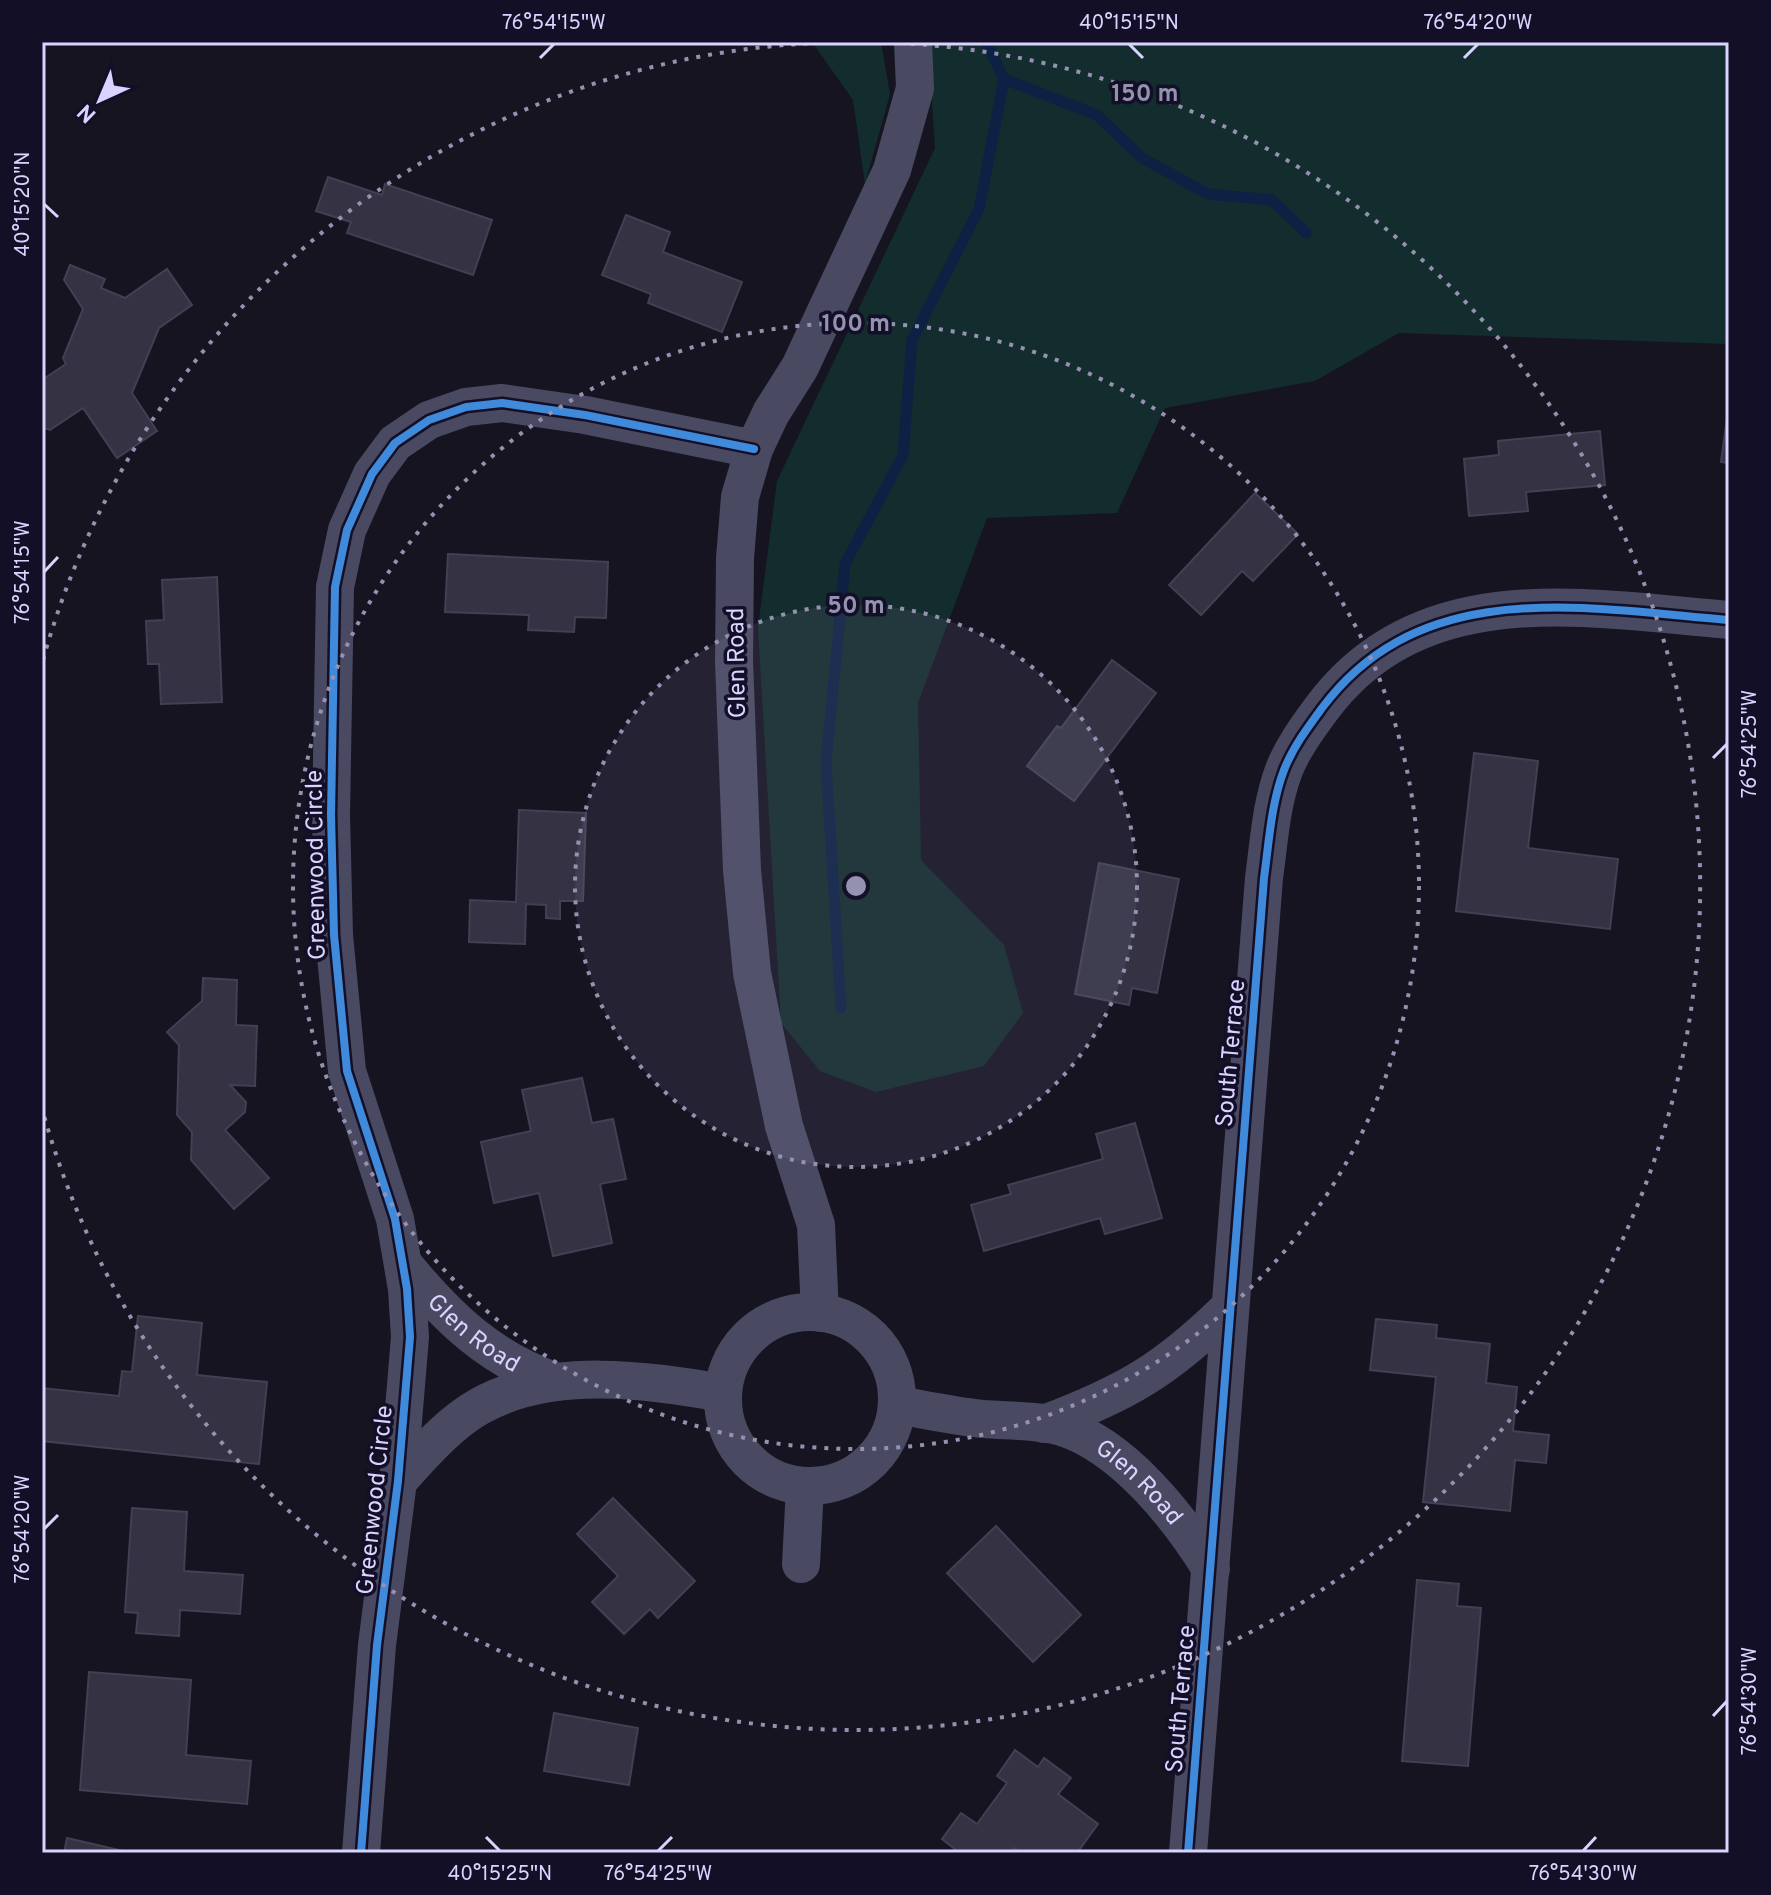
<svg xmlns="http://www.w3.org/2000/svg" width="1771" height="1895" font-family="Overpass,sans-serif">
<rect width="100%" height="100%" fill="#161421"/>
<g fill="#132c2d">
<path d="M812 42H881L890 94 865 184 853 100Z"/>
<path d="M928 42H1729V344L1399 333 1315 381 1165 408 1117 513 987 518 918 703 921 860 1004 945 1023 1013 984 1066 876 1092 820 1071 781 1023 758 627 777 481 935 148Z"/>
</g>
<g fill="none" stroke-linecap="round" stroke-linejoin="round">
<g stroke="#0d2144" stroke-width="11">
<path d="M1004 79 1097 115 1142 158 1208 194 1272 200 1306 233"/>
<path d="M841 1008 826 763 845 564 903 455 912 340 979 209 1004 79 986 42"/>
</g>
</g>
<g fill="#343243" stroke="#433f54" stroke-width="2">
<path d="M328 177 382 195 385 184 492 220 473 275 347 233 351 222 316 211Z"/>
<path d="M626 215 670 232 663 252 742 282 722 332 648 303 651 294 602 275Z"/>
<path d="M70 265 105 279 101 288 125 298 167 269 192 305 159 328 132 393 157 431 117 458 83 408 50 430 42 427V380L66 364 63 358 83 309 64 280Z"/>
<path d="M1727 418H1729V463L1721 462Z"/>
<path d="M1600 431 1605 485 1526 492 1528 511 1469 516 1464 459 1499 455 1498 441Z"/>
<path d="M1255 493 1298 534 1253 581 1242 571 1201 615 1169 585Z"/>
<path d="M448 554 608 562 606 618 575 617 574 632 528 630 529 615 445 612Z"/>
<path d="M217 577 222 702 161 704 159 664H148L146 621 164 620 162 580Z"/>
<path d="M1112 660 1156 693 1074 801 1027 766 1057 726 1061 728Z"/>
<path d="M1474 753 1538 761 1528 848 1618 859 1610 929 1456 911Z"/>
<path d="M519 810 586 813 583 901H560V919L546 918V905L526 904 525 944 469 942 470 900 516 902Z"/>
<path d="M1099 863 1179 879 1157 993 1132 988 1129 1005 1075 994Z"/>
<path d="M203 978 237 980 236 1025 257 1026 255 1086 230 1085 246 1102 245 1112 225 1130 269 1178 234 1209 191 1160 192 1132 177 1115 179 1045 167 1032 202 1001Z"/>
<path d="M582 1078 592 1123 613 1119 626 1179 600 1184 612 1243 553 1256 539 1193 494 1203 481 1142 531 1131 522 1090Z"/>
<path d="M1135 1123 1162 1218 1105 1234 1100 1218 984 1251 971 1205 1011 1194 1008 1185 1103 1159 1096 1134Z"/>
<path d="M138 1316 202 1323 197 1375 267 1382 259 1464 42 1441V1388L119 1396 122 1371 132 1372Z"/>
<path d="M1376 1319 1437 1325 1436 1338 1490 1344 1486 1383 1517 1387 1513 1431 1549 1435 1546 1463 1515 1460 1510 1511 1423 1502 1436 1377 1370 1370Z"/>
<path d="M613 1498 695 1581 658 1618 650 1609 624 1634 592 1602 618 1576 577 1534Z"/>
<path d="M132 1508 187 1512 184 1571 243 1575 240 1614 180 1610 179 1636 136 1633 138 1613 125 1612Z"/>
<path d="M996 1526 1081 1615 1033 1662 947 1573Z"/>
<path d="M1417 1580 1459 1584 1457 1606 1481 1608 1468 1766 1402 1761Z"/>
<path d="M89 1672 191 1680 186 1755 251 1761 247 1804 80 1790Z"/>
<path d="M554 1713 638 1728 629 1785 544 1771Z"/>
<path d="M1015 1750 1038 1767 1044 1758 1071 1778 1058 1794 1098 1824 1077 1853H1022L1014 1848 1010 1853H960L942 1839 961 1813 977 1824 1007 1783 997 1776Z"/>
<path d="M67 1838 132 1853H64Z"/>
</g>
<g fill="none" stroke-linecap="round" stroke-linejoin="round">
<g stroke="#4a4962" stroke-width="38">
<path id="s1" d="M404 1265C448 1318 491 1360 557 1382"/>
<circle cx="810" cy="1399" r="87"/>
<path d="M820 1313 816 1225 784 1126 752 973 742 870 734 661 735 558 740 497 754 449 771 413 800 367 892 170 915 88 913 42"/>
<path id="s2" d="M898 1405C926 1410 954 1416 983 1419 1009 1421 1037 1420 1062 1427 1123 1446 1179 1517 1211 1569"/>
<path d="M1044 1424C1126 1393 1166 1370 1229 1308"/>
<path d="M398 1481C423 1454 448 1424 480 1406 552 1366 646 1380 723 1393"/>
<path d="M801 1564 805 1487"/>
<path d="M361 1853 377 1645 398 1481 410 1337 407 1289 395 1219 347 1071 334 935 331 815 335 587 347 530 372 474 395 443 429 420 466 407 502 403 585 415 754 449"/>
<path d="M1188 1853 1264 878C1269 842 1271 804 1284 770 1293 747 1308 727 1322 708 1421 575 1585 608 1729 620"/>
</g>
<g stroke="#130f26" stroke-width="13">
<g id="cycleway">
<path d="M361 1853 377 1645 398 1481 410 1337 407 1289 395 1219 347 1071 334 935 331 815 335 587 347 530 372 474 395 443 429 420 466 407 502 403 585 415 754 449"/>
<path d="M1188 1853 1264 878C1269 842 1271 804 1284 770 1293 747 1308 727 1322 708 1421 575 1585 608 1729 620"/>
</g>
</g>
<use href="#cycleway" stroke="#408adc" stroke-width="8"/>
</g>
<path fill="none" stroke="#d9d4ff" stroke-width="3" d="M1129 44 1143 58M540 58 554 44M1464 58 1478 44M44 204 58 217M44 572 58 557M1713 758 1727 744M44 1529 58 1515M1713 1716 1727 1701M486 1837 500 1851M658 1851 672 1837M1583 1851 1596 1837"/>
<circle cx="856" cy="886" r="281" fill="#9591b1" fill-opacity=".12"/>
<g fill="none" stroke="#9591b1" stroke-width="4" stroke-dasharray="4 8">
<circle cx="856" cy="886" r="281"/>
<circle cx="856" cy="886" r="563"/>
<path d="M43 660A844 844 0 0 1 849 42M863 42A844 844 0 1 1 43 1112"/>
</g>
<g text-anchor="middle" stroke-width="7" stroke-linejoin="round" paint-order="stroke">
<g font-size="24" fill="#d9d4ff" stroke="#130f26">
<text transform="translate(736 663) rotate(-91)" y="8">Glen Road</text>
<text transform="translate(315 865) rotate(-91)" y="8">Greenwood Circle</text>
<text transform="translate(1230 1053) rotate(-85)" y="8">South Terrace</text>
<text dy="8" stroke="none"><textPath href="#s1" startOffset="98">Glen Road</textPath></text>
<text dy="8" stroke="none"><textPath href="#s2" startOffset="262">Glen Road</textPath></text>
<text transform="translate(374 1500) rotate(-84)" y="8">Greenwood Circle</text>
<text transform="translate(1180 1699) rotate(-85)" y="8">South Terrace</text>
</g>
</g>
<circle cx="856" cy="886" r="12" fill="#9591b1" stroke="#130f26" stroke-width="4"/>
<g font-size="24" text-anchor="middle" font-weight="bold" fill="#9591b1" stroke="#130f26" stroke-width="7" stroke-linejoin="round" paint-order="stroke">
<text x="1145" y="101">150 m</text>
<text x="856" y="331">100 m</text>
<text x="856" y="613">50 m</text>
</g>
<rect width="1771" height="1895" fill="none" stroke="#130f26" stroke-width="88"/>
<g transform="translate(100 100) rotate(224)" stroke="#130f26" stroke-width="6" paint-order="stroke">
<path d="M0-6L14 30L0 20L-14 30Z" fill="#d9d4ff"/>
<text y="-12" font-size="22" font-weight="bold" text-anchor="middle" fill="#d9d4ff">N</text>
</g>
<rect x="44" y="44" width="1683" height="1807" fill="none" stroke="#d9d4ff" stroke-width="3"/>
<g font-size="20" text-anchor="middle" fill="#d9d4ff">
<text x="554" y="29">76°54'15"W</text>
<text x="1129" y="29">40°15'15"N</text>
<text x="1478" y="29">76°54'20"W</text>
<text transform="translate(22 204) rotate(-90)" y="7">40°15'20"N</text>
<text transform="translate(22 572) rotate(-90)" y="7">76°54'15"W</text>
<text transform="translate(1749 744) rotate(-90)" y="7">76°54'25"W</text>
<text transform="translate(22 1529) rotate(-90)" y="7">76°54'20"W</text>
<text transform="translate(1749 1701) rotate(-90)" y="7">76°54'30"W</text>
<text x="500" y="1880">40°15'25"N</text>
<text x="658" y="1880">76°54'25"W</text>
<text x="1583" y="1880">76°54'30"W</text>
</g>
</svg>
